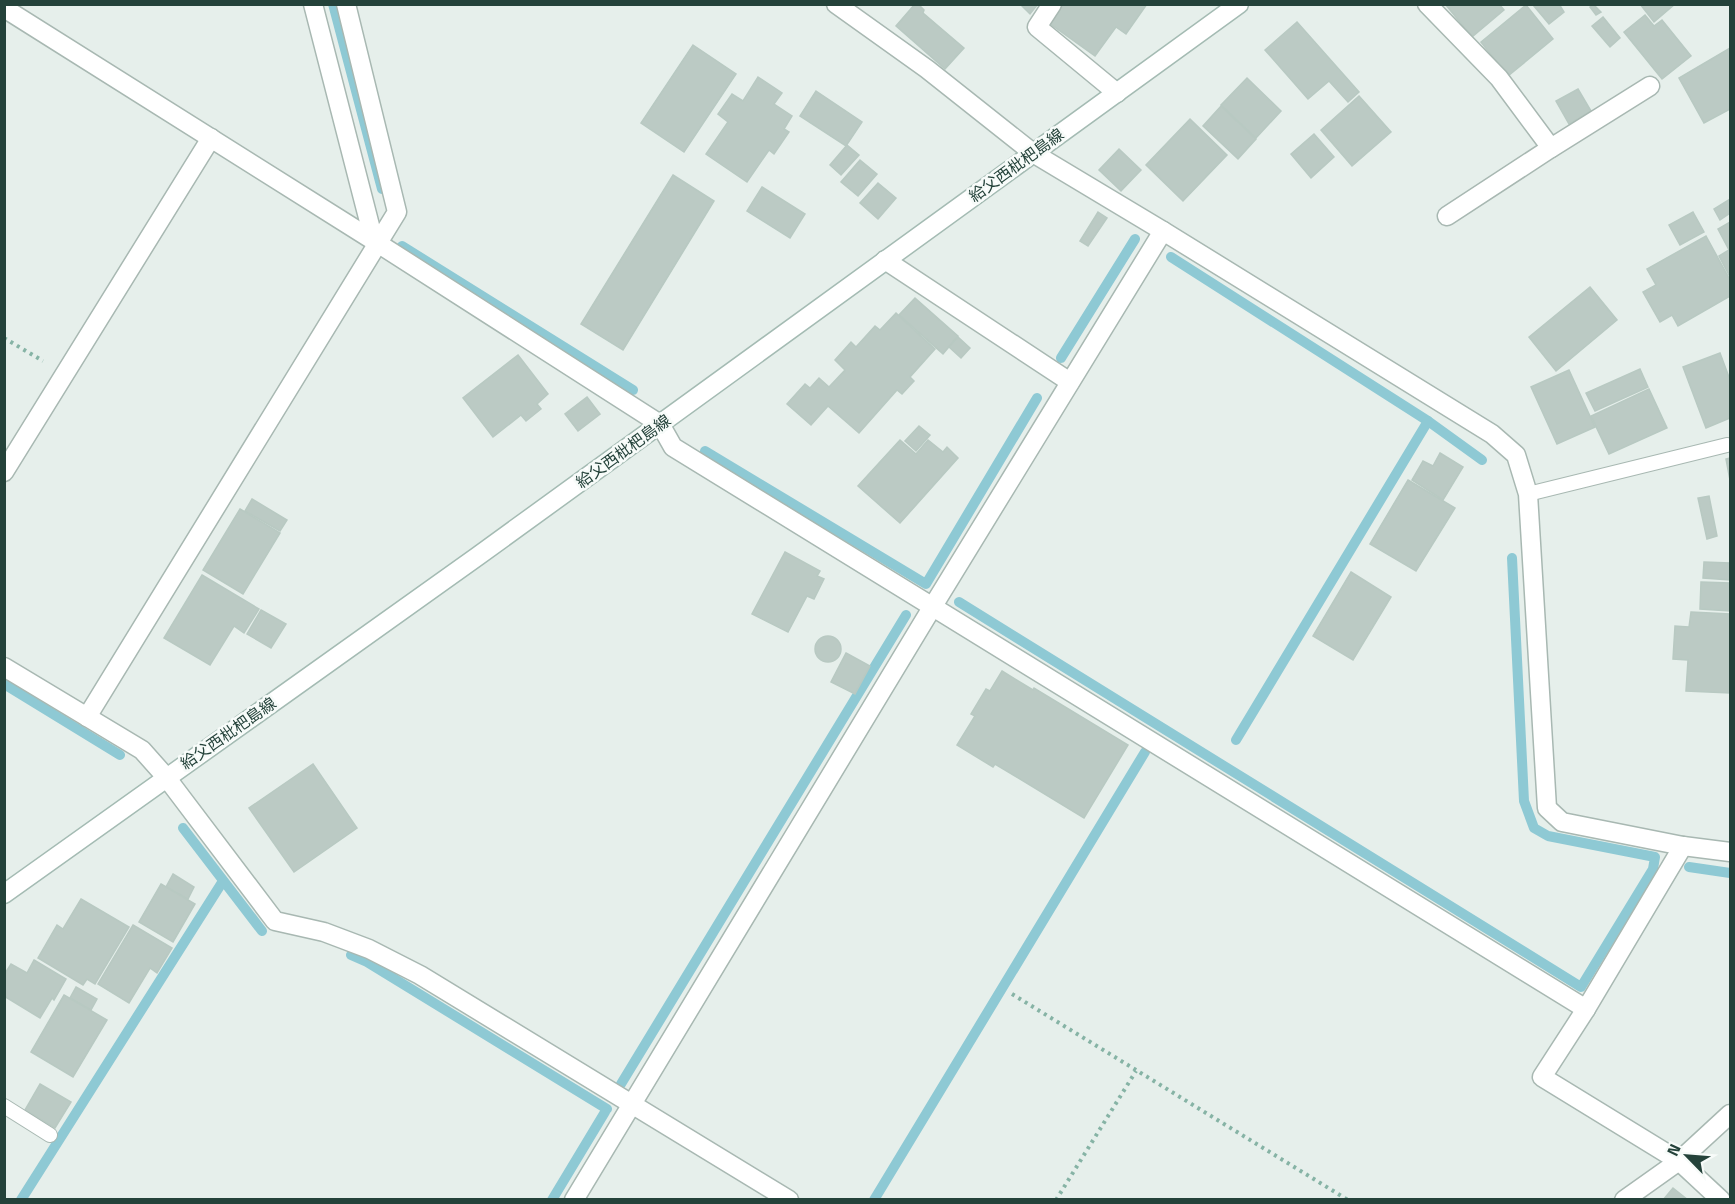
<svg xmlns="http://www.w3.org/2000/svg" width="1735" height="1204" font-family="'Titillium Web','Noto Sans JP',sans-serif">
<rect width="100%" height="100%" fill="#e6efeb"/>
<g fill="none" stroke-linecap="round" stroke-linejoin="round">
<g stroke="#8ec9d4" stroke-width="10">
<path d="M333 4 382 189"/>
<path d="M402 246 633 390"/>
<path d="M1171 257 1428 421 1482 460"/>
<path d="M1061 358 1135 239"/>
<path d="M705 451 926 584 1037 398"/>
<path d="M959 602 1581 987 1653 869 1655 857 1548 836 1534 828 1524 801 1512 558"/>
<path d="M4 684 120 755"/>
<path d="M1236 740 1428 421"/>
<path d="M183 828 262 931"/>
<path d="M1689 867 1730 873"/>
<path d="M351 955 367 962 607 1109"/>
<path d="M621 1084 906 615"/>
<path d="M21 1200 223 881"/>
<path d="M552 1200 605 1112"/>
<path d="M874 1200 1145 752"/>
</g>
</g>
<g fill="#bbcac4" stroke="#b8c9c2" stroke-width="1.5">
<path d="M915 4H918L924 10 923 13 964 48 945 69 896 26Z"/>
<path d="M1020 4H1038L1030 14Z"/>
<path d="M1062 4H1147L1126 34 1116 27 1095 56 1049 23Z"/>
<path d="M1447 4H1499L1504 10 1472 37 1446 5Z"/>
<path d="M1559 4 1564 12 1549 24 1533 5Z"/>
<path d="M1593 4 1601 12 1596 15 1590 7Z"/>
<path d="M1640 4H1675L1654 22Z"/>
<path d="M1526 5 1553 39 1508 76 1481 42Z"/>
<path d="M1645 15 1654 26 1662 20 1691 56 1662 79 1624 32Z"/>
<path d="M1603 17 1620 38 1610 47 1592 26Z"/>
<path d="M1297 22 1359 92 1348 102 1329 81 1308 99 1265 50Z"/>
<path d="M693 45 736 74 684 152 641 123Z"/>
<path d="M1730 48V109L1704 123 1679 78Z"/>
<path d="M758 77 782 93 774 104 792 116 784 129 789 132 774 154 769 150 747 182 706 154 728 122 718 114 732 94 743 101Z"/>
<path d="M1247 78 1281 111 1256 138 1221 105Z"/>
<path d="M1578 89 1591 111 1569 124 1556 101Z"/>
<path d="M816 91 862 122 846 146 800 116Z"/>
<path d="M1359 96 1391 132 1352 166 1321 130Z"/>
<path d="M1221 106 1256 139 1238 159 1203 126Z"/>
<path d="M1190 119 1227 155 1183 201 1146 165Z"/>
<path d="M1314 134 1334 157 1311 178 1291 154Z"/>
<path d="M847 145 859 155 841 175 830 165Z"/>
<path d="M1119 149 1141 170 1121 191 1099 170Z"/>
<path d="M860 160 877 174 858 196 841 182Z"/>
<path d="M673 175 714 201 623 350 581 324Z"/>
<path d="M878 183 896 198 878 219 860 203Z"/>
<path d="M762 187 805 214 790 238 747 211Z"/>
<path d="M1730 199V213L1720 220 1714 209Z"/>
<path d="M1098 212 1107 218 1088 246 1080 241Z"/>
<path d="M1693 212 1704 232 1680 245 1669 225Z"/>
<path d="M1730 222V277L1719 256 1729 250 1718 229Z"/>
<path d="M1706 236 1730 280V296L1678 326 1672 315 1660 322 1643 292 1656 285 1647 269Z"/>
<path d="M1590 287 1617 320 1556 371 1529 337Z"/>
<path d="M915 298 958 336 943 354 899 315Z"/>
<path d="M896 313 935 349 910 377 914 381 902 394 897 390 859 433 828 406 811 425 787 404 805 384 810 388 819 378 829 387 845 370 835 360 851 342 856 347 875 326 880 330Z"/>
<path d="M958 337 970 348 961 358 949 347Z"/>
<path d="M1720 353 1730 380V418L1706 428 1683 367Z"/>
<path d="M518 355 548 394 537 404 541 409 526 421 521 415 493 437 463 398Z"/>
<path d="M1640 369 1648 387 1595 411 1586 393Z"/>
<path d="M1569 370 1595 427 1557 444 1531 387Z"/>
<path d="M1649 389 1667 428 1609 454 1591 416Z"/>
<path d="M587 397 600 414 578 431 565 414Z"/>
<path d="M919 426 930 435 916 451 905 441Z"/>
<path d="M900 440 916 454 928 440 943 452 947 447 958 458 900 523 858 486Z"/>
<path d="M1440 453 1463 467 1443 500 1412 480 1423 461 1433 466Z"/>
<path d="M1730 458V480L1726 459Z"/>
<path d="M1408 480 1455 508 1416 571 1370 544Z"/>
<path d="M1709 496 1717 536 1707 539 1698 498Z"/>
<path d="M252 499 287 520 280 531 245 511Z"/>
<path d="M240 509 280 533 243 594 203 570Z"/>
<path d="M785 552 820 571 817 576 824 579 814 599 807 596 788 632 752 614Z"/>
<path d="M1704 562 1730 563V580L1703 578Z"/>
<path d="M1351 572 1391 597 1353 660 1313 636Z"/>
<path d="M202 575 259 609 244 633 234 626 210 665 164 638Z"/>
<path d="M1701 582 1730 583V611L1700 609Z"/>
<path d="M261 610 286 624 271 648 247 634Z"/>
<path d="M1691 612 1730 614V693L1686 691 1688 660 1673 659 1675 626 1689 627Z"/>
<circle cx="828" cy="649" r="13"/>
<path d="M846 653 870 666 855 694 831 682Z"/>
<path d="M1002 671 1033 690 1034 688 1128 745 1084 818 995 764 993 767 957 745 975 716 971 714 986 689 990 691Z"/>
<path d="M313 764 357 828 294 872 249 808Z"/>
<path d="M173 874 194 887 188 899 166 887Z"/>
<path d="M161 884 195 904 173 942 139 922Z"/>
<path d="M81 899 129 927 95 984 87 979 83 985 38 958 57 925 63 929Z"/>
<path d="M133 925 172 948 157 973 150 968 129 1003 98 984Z"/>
<path d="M34 960 66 979 54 1000 52 998 40 1018 4 996V975L11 964 27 973Z"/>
<path d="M76 987 97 999 91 1010 70 998Z"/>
<path d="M64 995 107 1020 73 1077 31 1052Z"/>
<path d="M40 1084 71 1102 55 1128 25 1110Z"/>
<path d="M1673 1188 1688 1200H1663Z"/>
</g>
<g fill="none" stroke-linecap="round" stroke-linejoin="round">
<g stroke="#a8b8b2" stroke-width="16">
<g id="lane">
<path d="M1528 494 1727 445"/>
<path d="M4 1106 50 1135"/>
</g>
</g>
<g stroke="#a8b8b2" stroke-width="21">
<g id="street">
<path d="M313 4 374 241"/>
<path d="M836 4 927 69 1033 153 1163 231 1492 434 1516 455 1528 494 1547 808 1562 822 1683 846 1730 852"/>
<path d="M1052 4 1037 27 1117 93"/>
<path d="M1427 4 1499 78 1551 148 1650 86"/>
<path d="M4 8 379 244 660 424 673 447 1586 1009 1683 846"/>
<path d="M1447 216 1551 148"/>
<path d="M885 260 1070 382"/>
<path d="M4 472 211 138"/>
<path d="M4 667 142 750 166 777 275 921 324 932 369 949 420 975 789 1200"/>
<path d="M87 717 397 212 346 4"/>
<path d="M1586 1009 1542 1077 1679 1161 1721 1200"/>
<path d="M574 1200 933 606 1163 231"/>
<path d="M1624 1200 1679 1161 1730 1114"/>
</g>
</g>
<g stroke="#a4bbb3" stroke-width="21">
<path id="secondary" d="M4 894 478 556 1239 4"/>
</g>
<g stroke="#86b3a5" stroke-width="4" stroke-dasharray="3 4.5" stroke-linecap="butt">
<path d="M4 338 43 361"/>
<path d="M1012 994 1348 1200"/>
<path d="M1056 1200 1136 1071"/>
</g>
<use href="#lane" stroke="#fff" stroke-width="14"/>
<use href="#street" stroke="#fff" stroke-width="18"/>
<use href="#secondary" stroke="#fff" stroke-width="18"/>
</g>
<g text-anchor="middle" stroke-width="5" stroke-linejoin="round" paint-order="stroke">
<g font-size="16" fill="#24423a" stroke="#f7fbf9">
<text transform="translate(1016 165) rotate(-36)" y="6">給父西枇杷島線</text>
<text transform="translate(623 451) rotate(-36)" y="6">給父西枇杷島線</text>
<text transform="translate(228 733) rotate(-35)" y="6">給父西枇杷島線</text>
</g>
</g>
<rect width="1735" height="1204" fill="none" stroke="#24423a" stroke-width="12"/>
<g transform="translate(1687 1156) rotate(295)" stroke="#f7fbf9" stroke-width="4.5" paint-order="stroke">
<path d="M0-4.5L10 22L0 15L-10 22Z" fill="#24423a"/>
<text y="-9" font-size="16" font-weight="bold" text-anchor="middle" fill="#24423a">N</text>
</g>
</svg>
